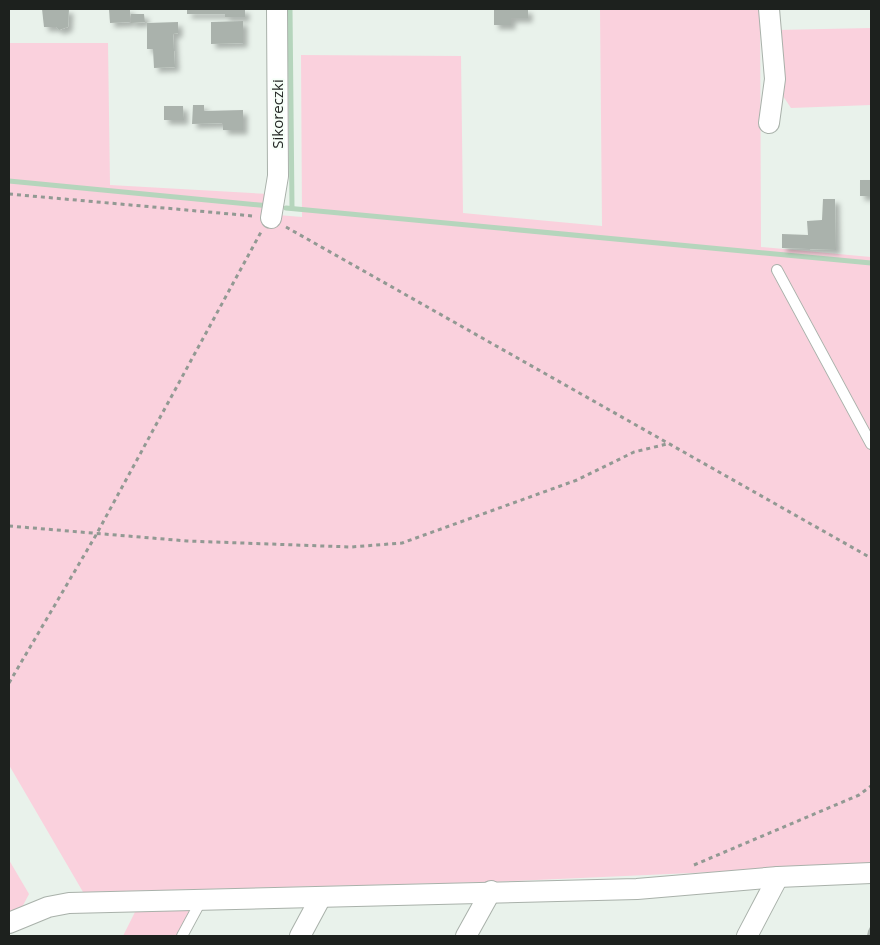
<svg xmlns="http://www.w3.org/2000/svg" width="880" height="945" font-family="'Open Sans',sans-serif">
<defs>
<filter id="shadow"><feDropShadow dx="4.5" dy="4.5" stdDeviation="2.5" flood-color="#0004"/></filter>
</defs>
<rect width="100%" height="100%" fill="#e9f2eb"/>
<g fill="#fad1dd">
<path d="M600 9H760L761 247 871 257V865L491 882 83 892 9 765V43H108L110 185 269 194 266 214 302 217 301 55 461 56 463 213 602 226Z"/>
<path d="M871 28V105L791 108 783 96 777 30Z"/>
<path d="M9 860 29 894 18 915 9 916Z"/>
<path d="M192 908 177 936H123L136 910Z"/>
</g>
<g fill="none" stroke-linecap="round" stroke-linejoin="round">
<g stroke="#b5d5bc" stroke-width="5">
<path d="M290 9 292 208"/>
<path d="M9 181 270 206"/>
<path d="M286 208 871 263"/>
</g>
</g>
<g fill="#aab2ac" filter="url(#shadow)">
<path d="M42 9H69L68 27 59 30 56 27H44Z"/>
<path d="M109 9H130V22L110 23Z"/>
<path d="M187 9H245V17H225V14H187Z"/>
<path d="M494 9H528V18H511V25H494Z"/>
<path d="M131 14H144L145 22 131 23Z"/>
<path d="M243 21V43L211 44V22Z"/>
<path d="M178 22V33L173 34 175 67 154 68 153 49H147V23Z"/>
<path d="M193 105H204V111L243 110V130H223V123L192 124Z"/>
<path d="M164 106H183L184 120H164Z"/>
<rect x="860" y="180" width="11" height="16"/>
<path d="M823 199H835L836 250 782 248V234L808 235 807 221 822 220Z"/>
<path d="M871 925V936H867L868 931Z"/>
</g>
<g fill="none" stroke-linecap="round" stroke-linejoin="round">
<g stroke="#a9b1aa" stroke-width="12">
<g id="service">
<path d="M777 270 871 444"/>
<path d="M182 936 202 899"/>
</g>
</g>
<g stroke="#a9b1aa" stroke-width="22">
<g id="minor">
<path d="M769 123 775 79 769 9"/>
<path d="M271 218 278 176 277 9"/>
<path d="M9 923 48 907 69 903 637 889 778 877 871 873"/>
<path d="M300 936 321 897"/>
<path d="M466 936 491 891"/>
<path d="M747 936 778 877"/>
</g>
</g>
<g stroke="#929993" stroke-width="3" stroke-dasharray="4 4" stroke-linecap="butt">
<path d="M9 194 253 216"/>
<path d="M286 227 871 558"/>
<path d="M9 526 187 541 351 547 402 543 577 480 634 452 667 444"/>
<path d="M9 683 96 535 261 232"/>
<path d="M694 865 859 795 871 786"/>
</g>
<use href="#service" stroke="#fff" stroke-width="10"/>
<use href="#minor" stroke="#fff" stroke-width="20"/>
</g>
<g text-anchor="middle" stroke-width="4" stroke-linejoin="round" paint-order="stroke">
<g font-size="15" fill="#1d211e" stroke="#f6fff8">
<text transform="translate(278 114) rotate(-90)" y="5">Sikoreczki</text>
</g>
</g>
<rect width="880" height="945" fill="none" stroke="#1d211e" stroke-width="20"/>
</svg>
